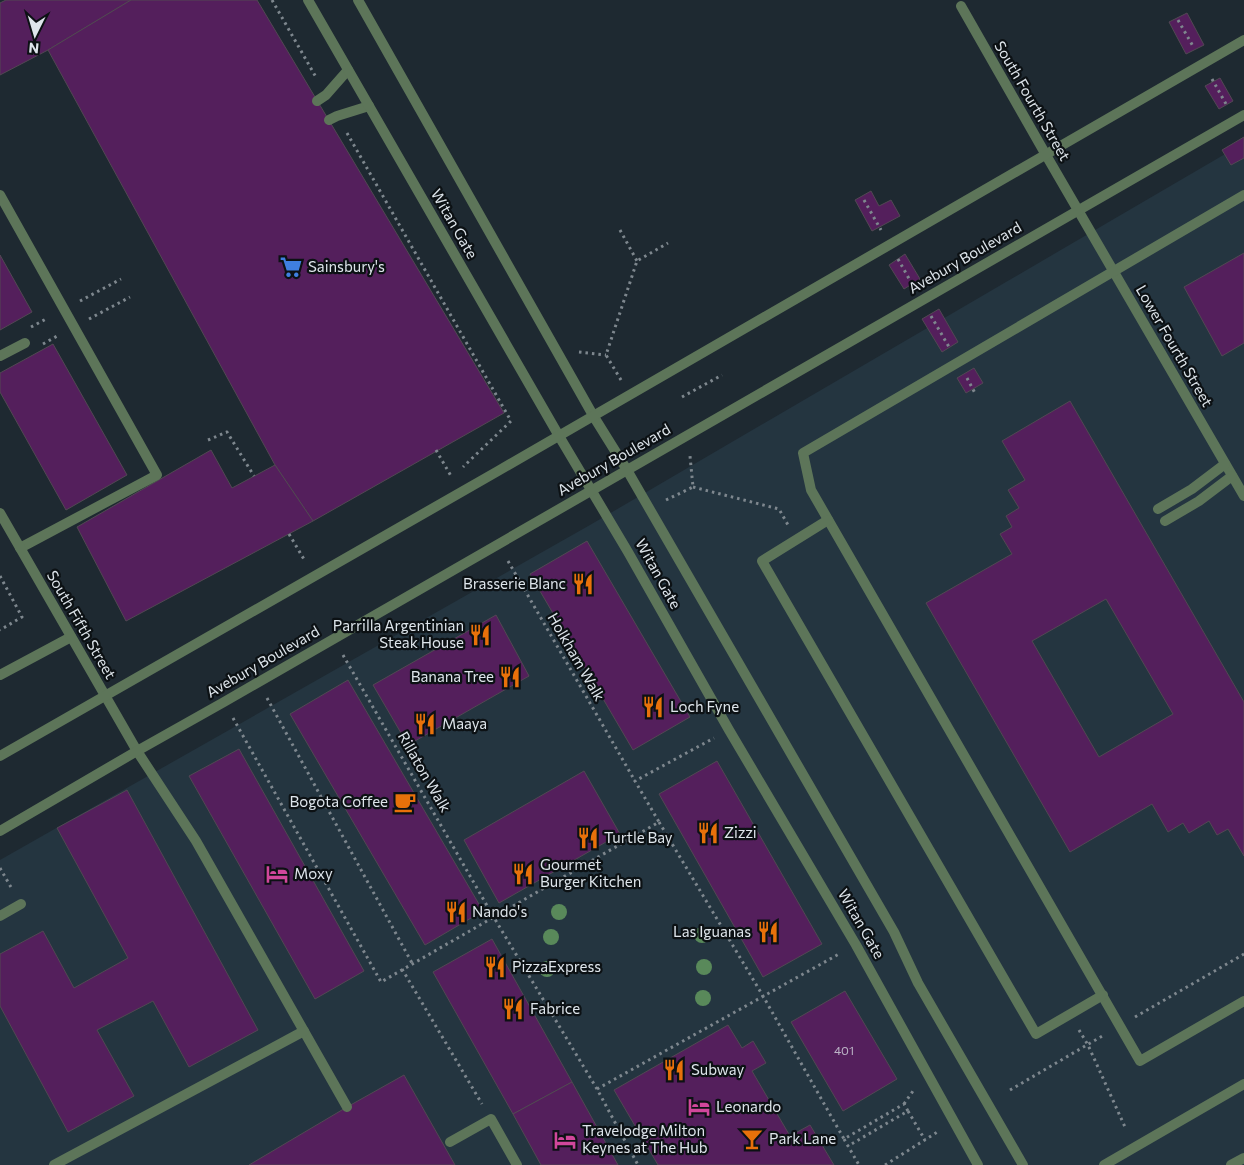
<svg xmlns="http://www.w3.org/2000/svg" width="1244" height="1165" font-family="Commissioner,sans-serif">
<rect width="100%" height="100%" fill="#1e2931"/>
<path fill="#243540" d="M1244 143V1165H0V860L590 525Z"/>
<g fill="#541f5c" stroke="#524853" fill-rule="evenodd">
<path d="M6 0H131L48 50 0 75V3Z"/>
<path d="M131 0H257L504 413 313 521 275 465 48 50Z"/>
<path d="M1187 13 1204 45 1186 54 1169 22Z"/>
<path d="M1220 78 1233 101 1219 109 1205 86Z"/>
<path d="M1244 137V158L1231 165 1222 150Z"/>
<path d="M871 191 879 206 891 200 900 216 872 231 855 200Z"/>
<path d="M1244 253V343L1222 356 1184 287Z"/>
<path d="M905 254 920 279 904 289 889 265Z"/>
<path d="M0 255 32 312 0 330Z"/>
<path d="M939 309 958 342 942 352 922 319Z"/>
<path d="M53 344 127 475 66 510 0 392V373Z"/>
<path d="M974 368 983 383 966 393 957 378Z"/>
<path d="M1070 401 1244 702V856L1228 829 1217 835 1209 821 1189 833 1183 823 1168 832 1152 804 1070 852 926 603 1012 554 1000 534 1012 527 1006 516 1019 508 1008 490 1025 480 1002 441ZM1106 599 1173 714 1099 757 1032 641Z"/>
<path d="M211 450 232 488 275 465 313 521 126 621 77 527Z"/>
<path d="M587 541 690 717 633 750 530 574Z"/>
<path d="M496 615 529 676 408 745 373 685Z"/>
<path d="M348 680 483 911 425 945 290 714Z"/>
<path d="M239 749 364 971 315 999 189 776Z"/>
<path d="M717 761 822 944 763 977 659 794Z"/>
<path d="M584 771 620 834 499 903 464 840Z"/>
<path d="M127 790 258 1030 189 1067 153 1001 97 1030 134 1096 68 1132 0 1006V954L43 931 74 988 128 958 57 828Z"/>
<path d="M492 939 572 1082 513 1114 433 972Z"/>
<path d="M845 991 897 1079 843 1111 791 1022Z"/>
<path d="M728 1025 742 1048 753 1041 766 1063 752 1071 790 1136 810 1125 834 1165H658L614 1090Z"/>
<path d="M404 1075 455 1165H249L347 1107Z"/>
<path d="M572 1082 618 1165H541L513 1114Z"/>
</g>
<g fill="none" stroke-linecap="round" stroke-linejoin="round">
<g stroke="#7e878e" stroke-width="3" stroke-dasharray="2.5 4" stroke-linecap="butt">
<path d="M272 0 317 79"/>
<path d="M1178 20 1194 48"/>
<path d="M1212 79 1226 104"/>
<path d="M347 133 511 421 463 467"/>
<path d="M864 200 881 230"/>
<path d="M620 230 637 261"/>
<path d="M898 259 912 284"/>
<path d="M80 301 121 279"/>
<path d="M931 316 949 347"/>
<path d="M89 319 130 297"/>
<path d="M31 327 48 318"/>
<path d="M43 344 59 335"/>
<path d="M579 352 606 355"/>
<path d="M967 378 976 395"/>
<path d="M621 380 606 355 637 261 668 243"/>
<path d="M682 397 722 375"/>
<path d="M208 440 227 432 254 476"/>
<path d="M436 450 451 476"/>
<path d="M693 487 779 509 788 525"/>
<path d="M666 500 693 487 690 456"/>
<path d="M289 534 305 561"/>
<path d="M508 561 635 781"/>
<path d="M0 576 22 617 0 630"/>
<path d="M343 655 493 916 597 1089 638 1165"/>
<path d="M267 698 412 963"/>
<path d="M233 718 381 982 659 822 635 781 714 738"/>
<path d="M659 822 763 996 844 1139 904 1104 908 1111 848 1146"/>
<path d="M0 868 12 889"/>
<path d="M402 969 482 1104"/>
<path d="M1135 1017 1244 954"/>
<path d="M1079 1030 1088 1045 1125 1127"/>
<path d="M597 1089 839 954"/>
<path d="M1010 1090 1104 1035"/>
<path d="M904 1104 915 1088"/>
<path d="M908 1111 925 1140"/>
<path d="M844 1139 859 1165"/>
<path d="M885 1165 939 1131"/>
</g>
<g stroke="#5d7559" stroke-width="10">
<path d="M961 6 1046 155 1244 496"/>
<path d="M317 101 326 95 348 70"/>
<path d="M329 120 337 116 369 106"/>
<path d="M0 195 157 475 20 548"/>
<path d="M1244 195 803 453 811 490 1140 1061 1244 1001"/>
<path d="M0 356 25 343"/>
<path d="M1158 509 1192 489 1225 464"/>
<path d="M828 520 762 561 1036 1034 1103 995"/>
<path d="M1165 521 1199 501 1232 476"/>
<path d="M0 675 71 637"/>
<path d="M137 751 196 841 347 1107"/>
<path d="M0 916 21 904"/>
<path d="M450 1142 491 1119 517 1165"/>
<path d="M54 1165 304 1031"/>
</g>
<g stroke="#5d7559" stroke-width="10">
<path d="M308 0 559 436 628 552 729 730 856 945 978 1165"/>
<path d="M358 0 594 417 627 470 894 932 918 983 1023 1165"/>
<path d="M0 513 137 751"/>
<path d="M0 756 498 471 1244 40"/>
<path d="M0 831 137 751 224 702 1244 115"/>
<path d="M1104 1165 1244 1084"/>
<path d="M1231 1165 1244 1158"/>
</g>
</g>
<g fill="#59895a">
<circle cx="559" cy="912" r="8"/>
<circle cx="702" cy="935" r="8"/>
<circle cx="551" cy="937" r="8"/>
<circle cx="704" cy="967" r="8"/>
<circle cx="547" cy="969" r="8"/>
<circle cx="703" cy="998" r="8"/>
</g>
<defs>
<g id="supermarket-bare" transform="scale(1.725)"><path d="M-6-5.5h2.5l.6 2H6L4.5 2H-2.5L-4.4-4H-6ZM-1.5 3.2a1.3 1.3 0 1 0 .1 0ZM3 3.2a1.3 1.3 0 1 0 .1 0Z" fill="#3f7fe0" stroke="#0c1114" stroke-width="2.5" paint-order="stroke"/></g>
<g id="restaurant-bare" transform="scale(1.725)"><path d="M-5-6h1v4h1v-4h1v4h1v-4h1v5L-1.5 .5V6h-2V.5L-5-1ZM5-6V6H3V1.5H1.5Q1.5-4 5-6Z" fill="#e8710a" stroke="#0c1114" stroke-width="2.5" paint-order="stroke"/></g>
<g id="cafe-bare" transform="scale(1.725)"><path d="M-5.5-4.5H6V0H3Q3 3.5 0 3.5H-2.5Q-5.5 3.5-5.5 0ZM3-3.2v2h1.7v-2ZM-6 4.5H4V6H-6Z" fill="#e8710a" stroke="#0c1114" stroke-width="2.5" paint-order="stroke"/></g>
<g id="hotel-bare" transform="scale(1.725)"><path d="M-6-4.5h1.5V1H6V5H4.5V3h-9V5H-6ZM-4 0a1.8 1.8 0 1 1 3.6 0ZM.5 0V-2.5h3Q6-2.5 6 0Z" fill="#d1479c" stroke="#0c1114" stroke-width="2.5" paint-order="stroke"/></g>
<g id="bar-bare" transform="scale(1.725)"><path d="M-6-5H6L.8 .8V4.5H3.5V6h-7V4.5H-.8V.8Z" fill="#e8710a" stroke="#0c1114" stroke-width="2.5" paint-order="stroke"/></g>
</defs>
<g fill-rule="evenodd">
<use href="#supermarket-bare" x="291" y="267"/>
<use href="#restaurant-bare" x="583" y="584"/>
<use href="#restaurant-bare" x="480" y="635"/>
<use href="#restaurant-bare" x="510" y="677"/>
<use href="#restaurant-bare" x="653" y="707"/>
<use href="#restaurant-bare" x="425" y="724"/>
<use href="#cafe-bare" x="405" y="802"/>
<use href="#restaurant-bare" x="708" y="833"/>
<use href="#restaurant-bare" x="588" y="838"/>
<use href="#hotel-bare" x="277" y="874"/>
<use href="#restaurant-bare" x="523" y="874"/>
<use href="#restaurant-bare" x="456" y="912"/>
<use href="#restaurant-bare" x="768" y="932"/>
<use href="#restaurant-bare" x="495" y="967"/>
<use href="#restaurant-bare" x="513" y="1009"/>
<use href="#restaurant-bare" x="674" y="1070"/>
<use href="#hotel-bare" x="699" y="1107"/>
<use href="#bar-bare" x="752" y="1139"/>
<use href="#hotel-bare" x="565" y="1140"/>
</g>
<g text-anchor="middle" stroke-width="4.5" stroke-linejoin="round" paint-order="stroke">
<g font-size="12" fill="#bcb4c7">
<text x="844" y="1055">401</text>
</g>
<g font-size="15" fill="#dee5eb" stroke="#0c1114">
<text transform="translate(1032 101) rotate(60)" y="5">South Fourth Street</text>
<text transform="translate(454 224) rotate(60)" y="5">Witan Gate</text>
<text transform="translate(965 258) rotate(-30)" y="5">Avebury Boulevard</text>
<text transform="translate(1174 346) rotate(60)" y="5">Lower Fourth Street</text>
<text transform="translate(614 460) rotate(-30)" y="5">Avebury Boulevard</text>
<text transform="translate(658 574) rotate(61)" y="5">Witan Gate</text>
<text transform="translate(81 625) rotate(60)" y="5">South Fifth Street</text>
<text transform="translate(576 657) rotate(60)" y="5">Holkham Walk</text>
<text transform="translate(263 662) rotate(-30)" y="5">Avebury Boulevard</text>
<text transform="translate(424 772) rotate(60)" y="5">Rillaton Walk</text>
<text transform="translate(861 924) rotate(60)" y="5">Witan Gate</text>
</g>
<g font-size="15" fill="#dee5eb" stroke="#0c1114" text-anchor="start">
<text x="308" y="272">Sainsbury's</text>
<text x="566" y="589" text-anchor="end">Brasserie Blanc</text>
<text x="464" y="631" text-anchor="end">Parrilla Argentinian<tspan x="464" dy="17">Steak House</tspan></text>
<text x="494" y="682" text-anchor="end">Banana Tree</text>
<text x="670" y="712">Loch Fyne</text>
<text x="442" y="729">Maaya</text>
<text x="388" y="807" text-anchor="end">Bogota Coffee</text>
<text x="724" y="838">Zizzi</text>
<text x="604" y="843">Turtle Bay</text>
<text x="540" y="870">Gourmet<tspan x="540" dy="17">Burger Kitchen</tspan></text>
<text x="294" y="879">Moxy</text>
<text x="472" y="917">Nando's</text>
<text x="751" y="937" text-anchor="end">Las Iguanas</text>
<text x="512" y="972">PizzaExpress</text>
<text x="530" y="1014">Fabrice</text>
<text x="691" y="1075">Subway</text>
<text x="716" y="1112">Leonardo</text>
<text x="582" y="1136">Travelodge Milton<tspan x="582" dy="17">Keynes at The Hub</tspan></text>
<text x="769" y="1144">Park Lane</text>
</g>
</g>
<g transform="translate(35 35) rotate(185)" stroke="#0c1114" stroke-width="4" paint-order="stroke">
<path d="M0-4L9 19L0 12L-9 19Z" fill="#dee5eb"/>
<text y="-8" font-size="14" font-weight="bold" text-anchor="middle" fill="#dee5eb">N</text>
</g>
</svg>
